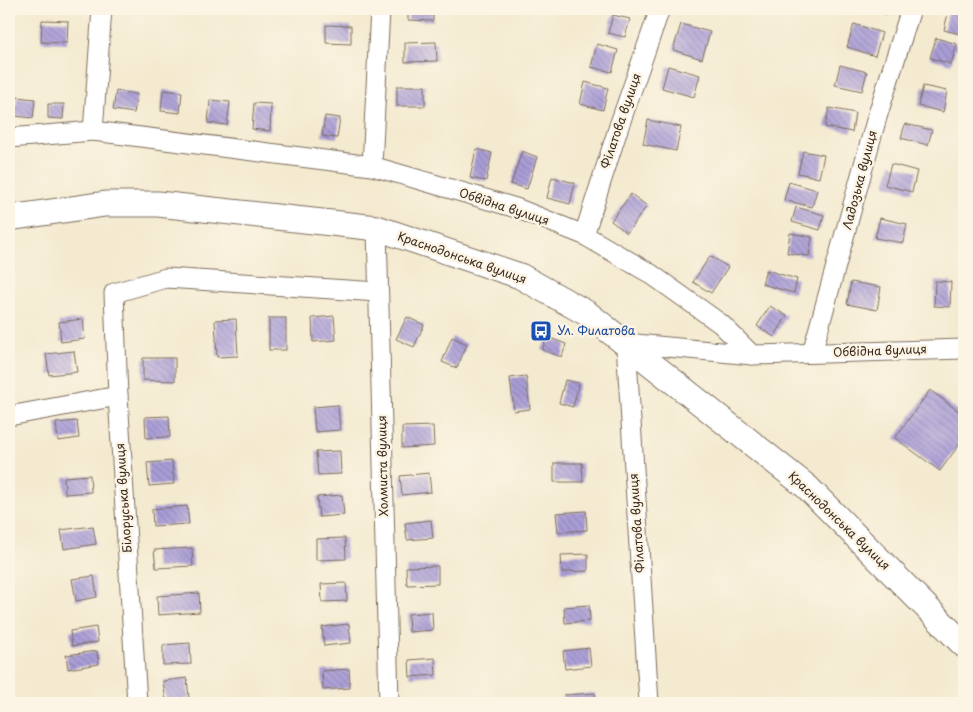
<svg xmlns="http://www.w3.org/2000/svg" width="973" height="712" font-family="'Playpen Sans',sans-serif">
<defs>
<pattern id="building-back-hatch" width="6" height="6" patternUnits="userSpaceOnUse" patternTransform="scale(1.25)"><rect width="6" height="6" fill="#aa9ed8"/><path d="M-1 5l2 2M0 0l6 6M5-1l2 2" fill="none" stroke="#8c81af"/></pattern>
</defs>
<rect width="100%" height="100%" fill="#fcf5e5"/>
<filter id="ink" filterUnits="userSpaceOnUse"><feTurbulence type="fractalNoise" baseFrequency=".02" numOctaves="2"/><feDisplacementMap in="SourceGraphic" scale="10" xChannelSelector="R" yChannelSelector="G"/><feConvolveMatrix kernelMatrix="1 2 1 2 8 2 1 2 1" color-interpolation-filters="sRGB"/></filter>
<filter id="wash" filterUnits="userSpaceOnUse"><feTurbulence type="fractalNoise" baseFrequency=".0096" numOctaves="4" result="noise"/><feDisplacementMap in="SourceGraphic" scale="20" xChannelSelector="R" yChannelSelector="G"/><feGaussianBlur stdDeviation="1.12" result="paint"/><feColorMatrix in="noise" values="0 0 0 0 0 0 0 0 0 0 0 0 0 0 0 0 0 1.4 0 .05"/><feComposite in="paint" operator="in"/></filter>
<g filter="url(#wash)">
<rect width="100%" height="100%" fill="#f4ead0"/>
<g id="blocks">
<g fill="url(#building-back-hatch)">
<path d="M408 9H433V21L408 20Z"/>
<path d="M869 9H892L891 15 869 11Z"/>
<path d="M949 9H964V35L944 30Z"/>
<path d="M613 15 630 19 625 37 608 33Z"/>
<path d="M42 20 68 21 67 43 41 42Z"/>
<path d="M681 24 710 32 702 59 673 50Z"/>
<path d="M854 24 882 33 875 56 847 47Z"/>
<path d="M326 25 351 26V44L326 43Z"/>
<path d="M936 38 957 44 951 64 930 58Z"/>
<path d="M436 42 437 61 405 62V43Z"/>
<path d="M597 44 618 50 612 72 591 67Z"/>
<path d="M840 65 867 72 862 91 835 85Z"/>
<path d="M668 66 700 75 694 97 662 88Z"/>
<path d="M585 82 608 88 603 110 580 104Z"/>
<rect x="397" y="86" width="28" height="20"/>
<path d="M923 86 947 91 943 112 918 106Z"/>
<path d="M163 90 182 92 180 113 161 111Z"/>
<path d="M116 91 137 94 134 113 113 110Z"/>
<path d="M17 97 35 99 33 118 15 116Z"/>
<path d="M210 100 230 102 227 125 208 123Z"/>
<path d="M254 103 271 104 270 131 252 129Z"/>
<path d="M48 104H64L63 119 48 118Z"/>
<path d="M829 108 855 113 852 132 825 127Z"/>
<path d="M325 116 340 118 337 138 322 136Z"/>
<path d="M648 120 681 127 676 151 643 144Z"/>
<path d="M905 124 932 130 928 145 901 138Z"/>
<path d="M476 149 492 153 486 181 470 178Z"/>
<path d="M522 151 537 157 527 189 511 184Z"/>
<path d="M803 151 824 155 819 178 798 173Z"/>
<path d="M891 164 917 171 912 192 885 185Z"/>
<path d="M552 177 575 183 570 204 547 198Z"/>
<path d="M789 182 817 190 812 207 784 200Z"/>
<path d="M631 194 647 206 627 233 611 221Z"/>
<path d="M796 207 824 215 820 230 792 222Z"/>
<path d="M880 218 907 224 903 243 875 238Z"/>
<path d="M790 233 812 237 809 256 787 253Z"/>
<path d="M710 256 728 267 711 293 693 282Z"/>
<path d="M766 270 797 279 794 293 762 284Z"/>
<path d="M935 281 951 282 950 307 934 306Z"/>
<path d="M851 282 881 287 877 310 847 304Z"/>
<path d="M770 306 787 316 774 337 757 326Z"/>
<path d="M334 316 336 340 313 342 312 318Z"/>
<path d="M407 317 424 325 414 347 396 339Z"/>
<rect x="269" y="318" width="17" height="32"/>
<path d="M83 319 85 339 61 342 59 322Z"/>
<path d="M236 319 238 356 217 357 215 320Z"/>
<path d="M452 337 467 344 457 368 442 362Z"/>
<path d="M547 337 566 344 562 357 542 350Z"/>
<path d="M74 351 77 372 49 375 46 354Z"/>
<path d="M143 358H175V381L143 380Z"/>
<path d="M526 376 530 409 514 411 510 378Z"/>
<path d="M565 380 579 383 573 407 559 403Z"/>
<path d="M930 390 964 415V438L940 471 895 438Z"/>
<path d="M338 405 340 430 315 432 313 407Z"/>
<path d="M169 416 170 437 146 438 145 417Z"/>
<path d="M77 421 79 438 58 441 56 423Z"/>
<path d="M433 426 434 446 402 448V427Z"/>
<path d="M340 451 341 474 318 475 316 452Z"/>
<path d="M172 461 174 484 149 486 147 463Z"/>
<path d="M554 463H582L583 482H554Z"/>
<path d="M429 473 431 492 402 495 400 476Z"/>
<path d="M90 475 91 492 65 494 64 477Z"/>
<path d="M342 495 344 515 319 517 317 497Z"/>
<path d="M187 506 189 524 153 526 152 509Z"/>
<path d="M586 511 587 530 558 532 556 513Z"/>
<path d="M431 520 433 538 407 540 405 523Z"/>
<path d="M93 526 96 544 64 549 61 530Z"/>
<path d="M345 538 346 559 316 560V539Z"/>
<path d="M192 548 193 566 156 568 154 550Z"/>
<path d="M588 554V571L562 572 561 555Z"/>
<path d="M438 566V584L407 585 406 567Z"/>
<path d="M94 576 97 597 76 601 72 579Z"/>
<path d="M346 583 347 601 322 602 321 584Z"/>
<path d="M199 593 200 612 158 615 157 596Z"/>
<path d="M589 605 590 621 565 623 564 607Z"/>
<path d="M432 612 433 630 409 632 408 614Z"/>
<path d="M349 624 351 643 324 646 322 627Z"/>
<path d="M96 627 98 642 72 646 70 631Z"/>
<path d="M190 643 191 664 163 665V645Z"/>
<path d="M589 648 591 666 565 669 563 651Z"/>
<path d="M97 651 99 664 68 669 66 655Z"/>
<path d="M435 658 436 675 410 677 409 660Z"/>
<path d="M349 669 350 688 323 690 322 671Z"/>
<path d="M187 678 189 699 166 702 163 681Z"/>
<path d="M595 693 596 703H565L564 695Z"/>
</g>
</g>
</g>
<g filter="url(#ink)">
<use href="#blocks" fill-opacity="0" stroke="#7c6d5c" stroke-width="1"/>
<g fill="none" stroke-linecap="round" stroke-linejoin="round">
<g stroke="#7c6d5c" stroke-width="21">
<g id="minor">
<path d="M93 131 102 9"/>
<path d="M9 138 93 131 372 166 516 208 584 235 651 274 721 324 752 355 964 349"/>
<path d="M372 166 380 9"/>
<path d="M377 228 389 703"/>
<path d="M584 235 619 126 660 9"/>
<path d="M812 353 877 117 911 9"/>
<path d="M9 416 118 396"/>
<path d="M137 703 118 396 114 293 166 278 378 292"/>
<path d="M649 703 626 343 752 355"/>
</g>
</g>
<g stroke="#7c6d5c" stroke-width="27">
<path id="major" d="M9 218 105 204H158L377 228 520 276 588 314 807 487 964 645"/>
</g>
<use href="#minor" stroke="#fff" stroke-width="19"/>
<use href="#major" stroke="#fff" stroke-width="25"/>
</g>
</g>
<defs>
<g id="bus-square" transform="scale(1.125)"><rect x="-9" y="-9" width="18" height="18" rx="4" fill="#1a4fb4" stroke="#fcf5e5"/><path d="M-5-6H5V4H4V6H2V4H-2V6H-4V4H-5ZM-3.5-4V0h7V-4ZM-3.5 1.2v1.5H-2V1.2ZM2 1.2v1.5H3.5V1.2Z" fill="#fff"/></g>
</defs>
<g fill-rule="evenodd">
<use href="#bus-square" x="541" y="331"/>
</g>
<g text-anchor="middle" stroke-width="5" stroke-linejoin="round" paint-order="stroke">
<g font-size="12" fill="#3b2a1e" stroke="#fcf5e5">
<text transform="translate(621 121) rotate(-71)" y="4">Філатова вулиця</text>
<text transform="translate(860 180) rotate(-75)" y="4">Ладозька вулиця</text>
<text transform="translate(504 207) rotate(18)" y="4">Обвідна вулиця</text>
<text transform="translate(462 258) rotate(19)" y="4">Краснодонська вулиця</text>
<text transform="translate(880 351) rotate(-2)" y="4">Обвідна вулиця</text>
<text transform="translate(383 466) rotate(-91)" y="4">Холмиста вулиця</text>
<text transform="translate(124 498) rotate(-94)" y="4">Білоруська вулиця</text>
<text transform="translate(839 521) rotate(44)" y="4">Краснодонська вулиця</text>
<text transform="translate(637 523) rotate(-94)" y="4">Філатова вулиця</text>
</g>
<g font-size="12" fill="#164399" stroke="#fcf5e5" text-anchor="start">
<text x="557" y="335">Ул. Филатова</text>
</g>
</g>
<rect width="973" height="712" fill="none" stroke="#fcf5e5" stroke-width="30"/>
</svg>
